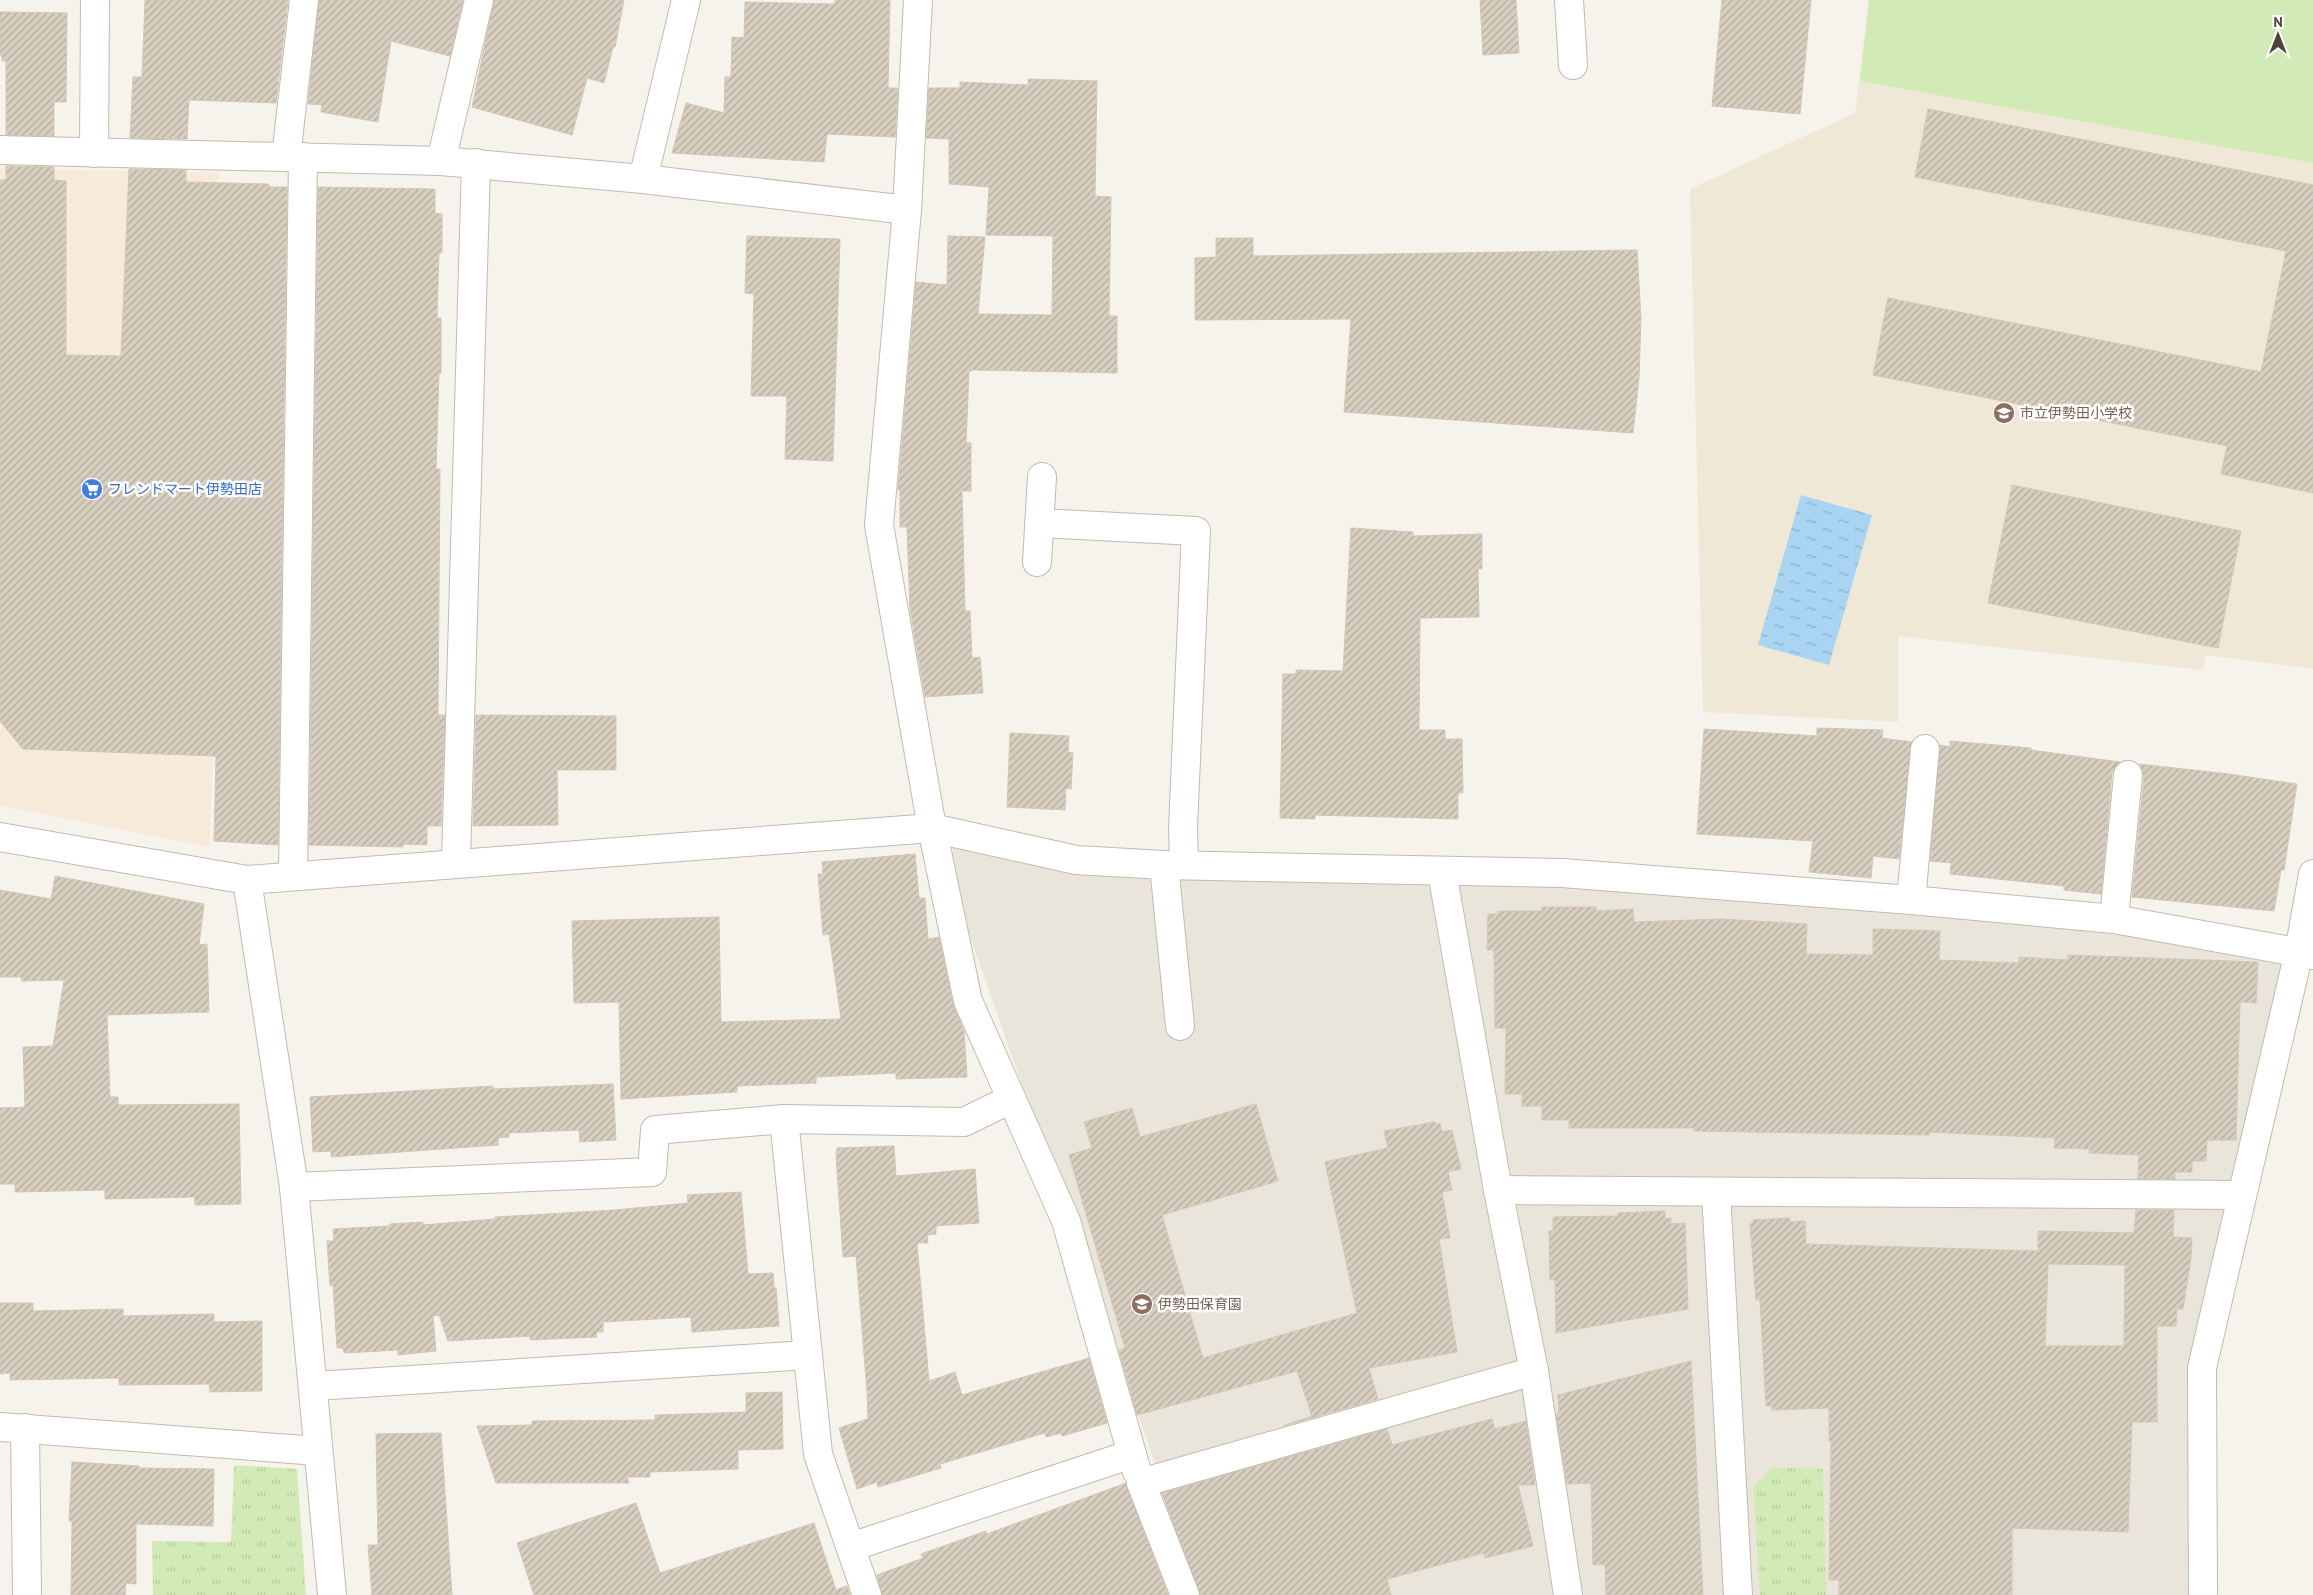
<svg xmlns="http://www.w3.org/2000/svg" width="2313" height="1595" font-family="'PT Sans','Noto Sans JP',sans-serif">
<defs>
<pattern id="grass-tufts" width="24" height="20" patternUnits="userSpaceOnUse" patternTransform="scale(1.25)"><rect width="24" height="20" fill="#d2eab5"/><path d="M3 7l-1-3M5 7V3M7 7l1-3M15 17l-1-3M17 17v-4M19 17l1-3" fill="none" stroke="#b6ca9c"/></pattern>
<pattern id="water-ripples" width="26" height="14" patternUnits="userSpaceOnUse" patternTransform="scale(1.25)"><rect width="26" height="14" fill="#a9d4f2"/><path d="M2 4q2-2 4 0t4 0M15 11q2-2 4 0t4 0" fill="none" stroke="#8caec5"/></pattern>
<pattern id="building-hatch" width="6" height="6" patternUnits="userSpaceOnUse" patternTransform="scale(1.25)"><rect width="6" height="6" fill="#d8cfc1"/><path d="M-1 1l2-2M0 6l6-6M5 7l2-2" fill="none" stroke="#b1aa9e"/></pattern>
</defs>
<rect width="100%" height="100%" fill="#f6f3ec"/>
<path fill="#eae5da" d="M932 828 1076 860 1562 873 2299 952 2202 1368 2203 1595H1201Z"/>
<path fill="#f7ead8" d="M0 168 218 173 213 760 209 847 0 806Z"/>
<path fill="#efe8d6" d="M1869 0H2313V669L2206 655 2203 670 1898 636V722L1703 712 1690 189 1855 113Z"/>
<g fill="url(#grass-tufts)">
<path d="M234 1465 297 1469 306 1595H153L152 1541 231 1542Z"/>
<path d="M1772 1468 1823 1469 1826 1595H1760L1753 1487Z"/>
</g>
<path fill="#d2eab5" d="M1869 0H2313V163L1860 81Z"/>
<path fill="url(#water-ripples)" d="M1801 495 1872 515 1829 665 1758 645Z"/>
<g fill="url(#building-hatch)" stroke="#d3c7b4" fill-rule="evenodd">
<path d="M145 0H288L276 103 189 100 187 139 130 138 133 77H142Z"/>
<path d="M319 0H463L450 56 391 41 378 122 321 112 322 105 308 104Z"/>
<path d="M494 0H624L615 47H613L604 83 587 78 572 135 472 107Z"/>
<path d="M835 0H890L888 88H898L895 137 827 134 824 162 672 153 686 103 724 113 725 77H731L732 37 744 38 745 2 835 4Z"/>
<path d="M1480 0H1516L1519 53 1483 55Z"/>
<path d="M1722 0H1811L1800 114 1712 106Z"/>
<path d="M0 12 67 13 66 102H54V136L6 135V61H2V55H0Z"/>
<path d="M1028 79 1097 81 1095 196 1111 197 1109 316H1117V373L973 370 969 372 966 443H971V491H962L965 611H970L972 658 980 657 983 693 925 697 910 609 907 527H900V490H898L916 282 947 285 948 236 985 237 978 314 1052 315 1053 236 986 235 989 187 949 184V139L926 138 929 88H960V82L1028 85Z"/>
<path d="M1928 109 2313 185V493L2221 474 2227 446 1873 375 1888 298 2261 372 2286 251 1915 177Z"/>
<path d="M6 166 54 167V180L66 181V355L121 356 129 169 186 170V182L269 184V187H287L278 845 214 841 216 756 23 749 0 721V180H6Z"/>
<path d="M318 187 435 189V213L442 214V253H439L437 318H441V373H439L436 469H440L438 715H445L441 826H427V845L403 844V847L309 845Z"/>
<path d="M747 236 840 239 833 461 785 459 787 396H751L754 294 745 293Z"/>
<path d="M1216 238H1253V256L1637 250 1641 318 1639 378 1633 433 1344 412 1351 319 1195 320V258L1216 257Z"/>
<path d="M2012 485 2241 531 2218 648 1988 603Z"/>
<path d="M1351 528 1413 532V536L1482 534V569L1478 568 1479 617 1420 618 1419 730H1445V739H1462L1463 793H1458V819L1315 815V819L1280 818 1283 674H1296V670L1343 671Z"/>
<path d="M476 715 616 716V770H557L558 825 473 826Z"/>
<path d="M1817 728 1883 730 1882 738 1912 742 1899 859 1873 856 1871 878 1809 872 1813 841 1697 834 1704 729 1817 736Z"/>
<path d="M1010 733 1069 736 1068 752 1073 753 1071 789 1066 788 1065 810 1007 807Z"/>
<path d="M1950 741 2031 748V750L2120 762 2112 773 2101 894 2064 890V886L1950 874 1951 863 1930 861 1940 745 1950 747Z"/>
<path d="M2139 764 2229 774 2297 784 2284 870H2281L2274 911 2132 897 2144 777Z"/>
<path d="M915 854 919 898H925L928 939 939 937 953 1004 964 1031 967 1077 896 1079V1073L816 1077V1083L737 1086V1092L621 1099 619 1002 574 1003 572 921 719 917 721 1022 841 1019 829 934 823 935 818 874H823L822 862Z"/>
<path d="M55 876 204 904 199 945 207 944 209 1012 107 1015 110 1097H118V1105L239 1104 241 1204 195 1205V1197L105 1199V1190L15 1192V1184H0V1108L25 1107 23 1047 53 1046 64 980 22 981 21 977H0V890L51 899Z"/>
<path d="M1542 907H1596V911L1633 909 1634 922 1721 919 1807 924 1806 954 1873 955V929L1940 931 1939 960 2019 963V957L2068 960V955L2258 962 2256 1003 2240 1002 2236 1140H2207L2206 1161H2192V1172H2175V1179H2138L2139 1155 2089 1153 2090 1149 2054 1148 2055 1138 1929 1132V1135L1694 1131V1128H1569V1120H1542V1106H1522V1094H1505L1506 1028H1495L1494 950H1487L1488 914H1498V911H1542Z"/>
<path d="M613 1084 616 1140 580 1142 579 1130 509 1133V1137L498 1138V1145L331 1157V1151L313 1152 310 1097 493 1086V1089Z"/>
<path d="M1256 1104 1278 1181 1162 1215 1203 1358 1357 1313 1325 1162 1388 1148 1384 1131 1435 1122 1436 1125 1440 1123 1442 1132 1452 1130 1461 1169 1448 1172 1452 1190 1442 1192 1450 1238 1439 1239 1457 1352 1369 1368 1378 1399 1283 1426 1312 1416 1297 1371 1137 1415 1119 1350 1125 1348 1069 1155 1092 1148 1084 1122 1132 1108 1140 1137Z"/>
<path d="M894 1146 896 1176 975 1169 979 1223 936 1226V1234L927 1235 928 1243H917L929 1381 955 1372 962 1395 1089 1358 1107 1423 1062 1436 1061 1433 1046 1437 1045 1433 940 1464 941 1468 878 1487 877 1482 857 1489 839 1428 868 1419 867 1391 856 1256 843 1257 836 1155 837 1148Z"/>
<path d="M741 1192 748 1274 773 1273 774 1288H776L779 1326 692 1332 691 1317 603 1322V1332H596L597 1337 530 1340V1336L448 1341 439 1315 433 1316 436 1351 398 1355V1350L344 1353 343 1348H337L333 1285 330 1286 327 1241H334L333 1229 390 1226V1224L423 1222V1225L495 1219V1217L615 1210 688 1203 687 1195Z"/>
<path d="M2136 1210H2174L2173 1237 2192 1238 2191 1258 2183 1309H2177L2176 1326H2157V1422H2132L2128 1532 2012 1528V1595H1839V1580H1829L1831 1441H1829V1408L1772 1410V1406H1766L1760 1300H1756L1750 1224 1753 1223V1220L1790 1218V1222L1805 1221 1806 1244 2038 1251V1231L2134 1233ZM2048 1264 2125 1265 2124 1346H2045Z"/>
<path d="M1665 1211V1219L1671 1218V1224L1685 1223 1688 1309 1556 1333 1555 1280H1550L1549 1231H1553V1217L1618 1216V1213Z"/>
<path d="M0 1303H33V1311L123 1309V1316L214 1314V1322L262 1321V1391L210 1392 209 1384 119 1385V1378L10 1380V1373L0 1374Z"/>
<path d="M1691 1361 1703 1595H1606L1605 1564 1593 1565 1591 1483 1567 1484 1556 1414 1559 1413 1558 1395Z"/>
<path d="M782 1392 783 1449 738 1450V1469L650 1472V1477H627L629 1483H496L477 1426 532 1425V1421L655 1420V1415L746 1412V1393Z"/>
<path d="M1492 1419 1495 1429 1526 1421 1535 1485H1518L1533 1546 1485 1558 1484 1553 1387 1579 1391 1595H1200L1162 1493 1387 1429 1392 1445Z"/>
<path d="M441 1433 452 1595H372L368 1545H378L376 1434Z"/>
<path d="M72 1462 139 1466V1468L214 1469 213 1526 136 1524V1584L126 1583 125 1595H71L72 1521H69Z"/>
<path d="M1126 1483 1168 1595H882L877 1575 923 1558 921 1554 986 1531 987 1534Z"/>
<path d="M636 1503 660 1573 814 1523 836 1590 847 1586 850 1595H534L517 1543Z"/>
</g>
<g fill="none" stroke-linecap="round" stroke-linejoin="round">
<g stroke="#c2bbae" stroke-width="30">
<g id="minor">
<path d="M918 0 907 210 879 525 932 828 968 1001 1066 1221 1132 1454"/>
<path d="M1569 0 1573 65"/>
<path d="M0 150 441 161 643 179 907 210"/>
<path d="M94 153 95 0"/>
<path d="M286 157 304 0"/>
<path d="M441 161 479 0"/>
<path d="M643 179 686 0"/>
<path d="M1039 523 1196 531 1183 828 1184 865"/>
<path d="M1037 562 1042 477"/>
<path d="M0 837 247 880 932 828 1076 860 1164 865 1562 873 1911 900 2114 919 2313 955"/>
<path d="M456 862 476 163"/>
<path d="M1164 865 1180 1026"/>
<path d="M1442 872 1498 1190 1534 1371 1568 1595"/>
<path d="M293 876 303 157"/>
<path d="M247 880 294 1187 332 1595"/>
<path d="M1911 900 1925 749"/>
<path d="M2114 919 2128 775"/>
<path d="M784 1119 818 1454 867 1595"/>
<path d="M294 1187 652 1172 655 1130 784 1119 964 1122 1011 1099"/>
<path d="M1498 1190 2242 1195"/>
<path d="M1716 1192 1738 1595"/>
<path d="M314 1386 808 1355"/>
<path d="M0 1427 318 1451"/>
<path d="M25 1428 27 1595"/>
<path d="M851 1547 1132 1454 1137 1472"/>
<path d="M1185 1595 1141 1483 1534 1371"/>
<path d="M2203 1595 2202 1368 2299 952 2313 874"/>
</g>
</g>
<use href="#minor" stroke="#fff" stroke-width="28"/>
</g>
<defs>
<g id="school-disc" transform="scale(1.125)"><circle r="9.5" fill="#8d6e63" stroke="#fff"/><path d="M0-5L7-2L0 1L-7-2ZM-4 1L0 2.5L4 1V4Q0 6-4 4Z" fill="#fff"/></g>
<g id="supermarket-disc" transform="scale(1.125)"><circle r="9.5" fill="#3f7fe0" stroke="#fff"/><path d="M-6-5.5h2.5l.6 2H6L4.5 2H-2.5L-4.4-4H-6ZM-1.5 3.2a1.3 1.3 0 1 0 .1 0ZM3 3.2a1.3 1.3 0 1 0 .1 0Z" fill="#fff"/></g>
</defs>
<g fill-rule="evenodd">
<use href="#school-disc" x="2004" y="413"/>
<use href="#supermarket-disc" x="92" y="489"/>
<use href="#school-disc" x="1142" y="1304"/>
</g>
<g text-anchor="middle" stroke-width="5" stroke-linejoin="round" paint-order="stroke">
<g font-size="14" fill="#785e54" stroke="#fff" text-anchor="start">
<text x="2020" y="418">市立伊勢田小学校</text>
<text x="1158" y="1309">伊勢田保育園</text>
</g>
<g font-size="14" fill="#366cbe" stroke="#fff" text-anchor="start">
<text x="108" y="494">フレンドマート伊勢田店</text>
</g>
</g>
<g transform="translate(2278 35)" stroke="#ffffff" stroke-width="4" paint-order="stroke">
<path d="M0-4L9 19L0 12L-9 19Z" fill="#4b4439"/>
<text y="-8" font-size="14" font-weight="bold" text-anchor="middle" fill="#4b4439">N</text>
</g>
</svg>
